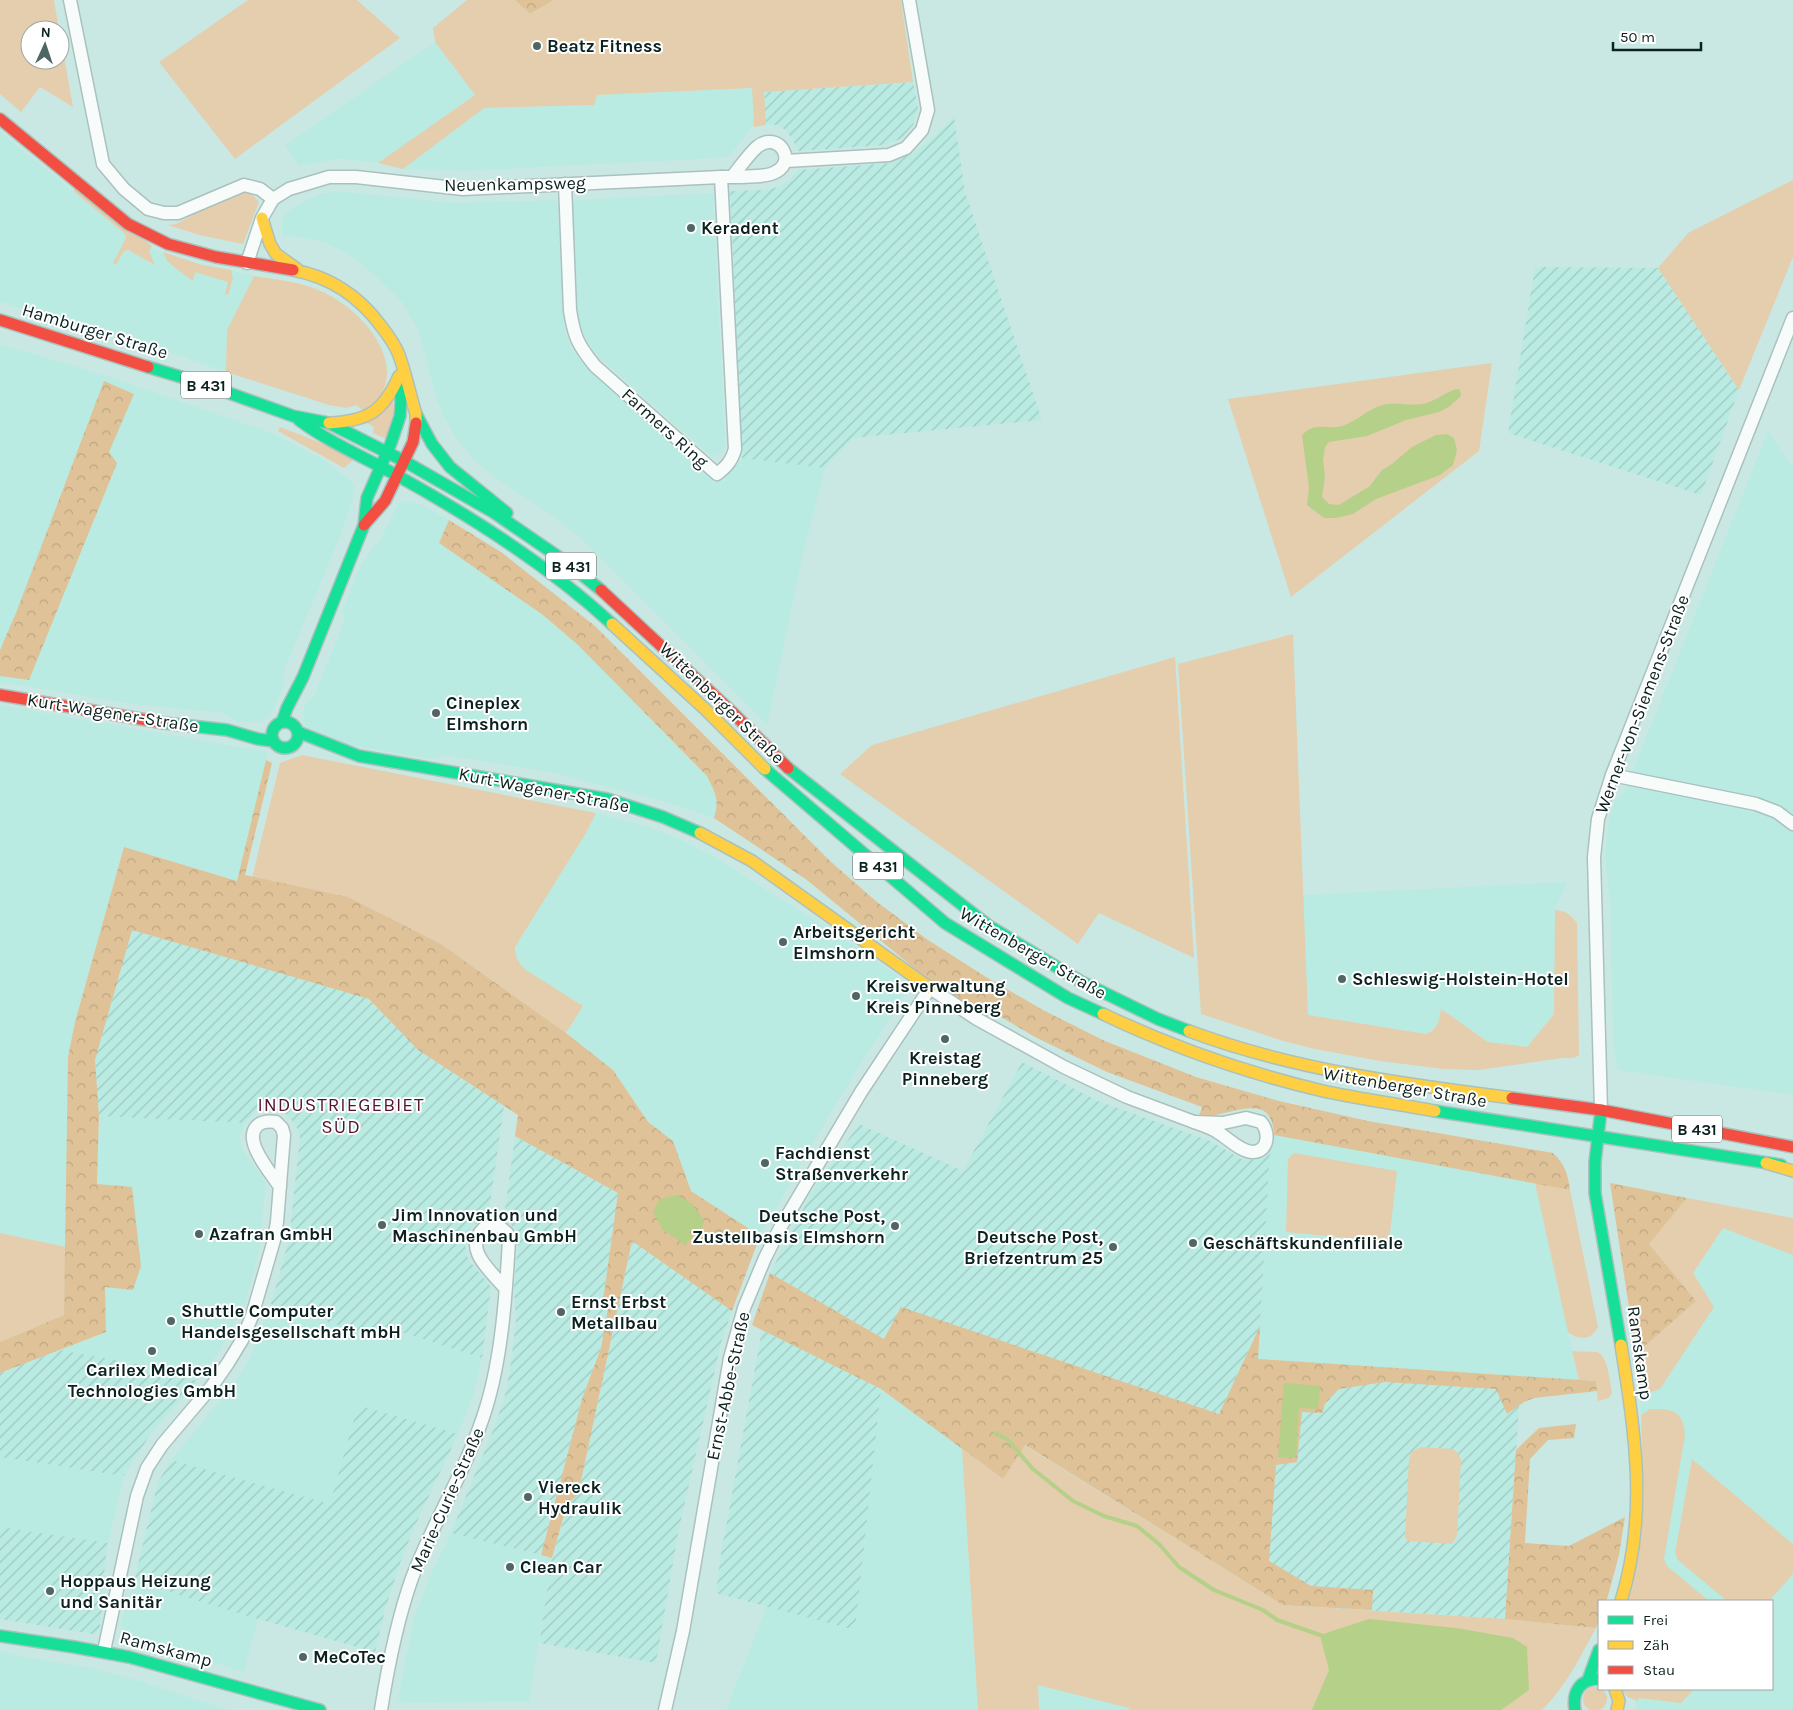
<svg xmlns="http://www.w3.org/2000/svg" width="1793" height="1710" font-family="Karla,sans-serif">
<defs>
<pattern id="industrial-furrows" width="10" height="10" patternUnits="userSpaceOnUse" patternTransform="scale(1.25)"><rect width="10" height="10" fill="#b9ebe2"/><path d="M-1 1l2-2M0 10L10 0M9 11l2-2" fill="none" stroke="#9ec9c1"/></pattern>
<pattern id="forest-crowns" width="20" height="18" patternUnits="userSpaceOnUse" patternTransform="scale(1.25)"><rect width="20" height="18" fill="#dfc297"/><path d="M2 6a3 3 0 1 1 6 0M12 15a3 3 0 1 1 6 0" fill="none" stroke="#bea682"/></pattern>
</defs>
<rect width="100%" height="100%" fill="#cae8e3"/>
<g fill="#b9ebe2">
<path d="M435 42 475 95 378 163 339 159 299 166 285 145Z"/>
<path d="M753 88 754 125 730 155 722 158 465 171 403 169 484 108 594 105 596 95Z"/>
<path d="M0 132 133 240 174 258 254 276 227 330 226 372 134 340 0 302Z"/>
<path d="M336 191 454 203 557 200 563 308 565 331 573 353 715 481 722 482 742 458 825 468 803 554 767 725 582 539 548 513 497 479 477 463 458 441 444 417 436 398 419 331 402 302 373 273 348 254 326 243 302 237 282 236V223L285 214 294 207 319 194Z"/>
<path d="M713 193 725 439 724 449 719 455 711 456 600 358 588 343 580 326 578 316 573 200Z"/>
<path d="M0 344 107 376 272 433 325 461 349 479 354 486 353 499 341 534 283 673 285 682 280 695 270 716 261 722H237L223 713 132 704 8 683 0 685Z"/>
<path d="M1768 431 1793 467V1095L1617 1070 1613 1038 1610 907 1605 856 1609 819 1615 800 1624 793Z"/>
<path d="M409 501 422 505 449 520 439 543 543 615 578 645 707 776 716 795 718 806 714 818 666 802 555 773 444 755 431 759 335 743 311 733 303 721 304 708 307 700 313 698 345 620 342 613 359 569 372 548 380 540 399 503Z"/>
<path d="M0 705 268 752 237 881 124 847 75 1022 68 1057 66 1247 0 1233Z"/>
<path d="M596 813 646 826 681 840 713 856 863 951 898 976 904 985V995L837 1102 760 1236 691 1191 673 1141 648 1122 613 1070 566 1033 582 1006 527 971 519 964 515 954V947L586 833Z"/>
<path d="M1567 882 1555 910 1554 1014 1527 1047 1488 1042 1441 1009 1436 1028 1426 1034 1308 1015 1302 895Z"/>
<path d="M99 1116 245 1123 240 1136 241 1147 266 1183 259 1251 252 1280 244 1305 221 1349 197 1381 149 1366 59 1350 106 1332 97 1185Z"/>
<path d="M1274 1135 1535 1183 1579 1380 1258 1359 1270 1149Z"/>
<path d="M1723 1228 1793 1255V1710H1635L1636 1701 1628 1697 1621 1689H1772V1601H1627L1644 1501 1640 1396 1660 1389 1713 1307 1693 1273Z"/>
<path d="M271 1304 378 1338 382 1326 482 1358 473 1396 458 1434 358 1405 330 1505 171 1460 240 1376 251 1355Z"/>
<path d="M881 1389 962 1448 978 1710H726L767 1606 855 1630Z"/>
<path d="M0 1457 124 1476 108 1543 0 1527Z"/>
<path d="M451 1533 552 1558 529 1701 402 1703 398 1697 414 1618 431 1573Z"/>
<path d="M134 1581 258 1619 244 1672 164 1647 124 1639 121 1623Z"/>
<path d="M0 1651 29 1658 89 1668 134 1679 228 1710H0Z"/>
<path d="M1038 1685 1129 1708V1710H1039Z"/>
</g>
<g fill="url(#industrial-furrows)">
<path d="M913 82 918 108 913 125 902 138 886 145 799 151 787 131 778 125H766L764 92Z"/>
<path d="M954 117 965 192 1042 420 853 438 825 468 742 458 730 191 764 190 778 187 790 180 798 170 891 163 917 151Z"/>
<path d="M1535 267 1658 268 1739 390 1701 495 1508 433Z"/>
<path d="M132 930 369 999 418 1050 504 1106 488 1218 473 1225 467 1233 465 1246 468 1259 491 1287 482 1358 382 1326 379 1338 271 1304 289 1239 300 1137 296 1125 285 1113 273 1108 256 1111 245 1123 99 1116 95 1060Z"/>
<path d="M1022 1062 1098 1101 1210 1141 1241 1159 1257 1160 1270 1149 1260 1326 1219 1414 902 1308 884 1339 770 1273 812 1192 859 1124 963 1171Z"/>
<path d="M515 1136 618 1193 603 1301 609 1302 601 1348 582 1399 541 1555 451 1533 494 1428 505 1396 511 1362 516 1320 514 1286 518 1243 516 1230 504 1217Z"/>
<path d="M632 1241 732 1311 722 1339 678 1533 656 1663 539 1643 552 1558 568 1504 578 1495Z"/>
<path d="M762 1330 881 1389 855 1630 716 1593 721 1554Z"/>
<path d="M59 1350 149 1366 197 1381 150 1435 124 1476 0 1457V1373Z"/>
<path d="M1258 1359 1521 1376 1505 1619 1283 1605 1244 1580Z"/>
<path d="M358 1405 458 1434 414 1528 399 1566 385 1610 375 1652 258 1619 134 1581 158 1482 171 1460 330 1504Z"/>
<path d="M0 1527 108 1543 105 1563 101 1620 99 1630 93 1634 0 1619Z"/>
</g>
<g fill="#e4cead">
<path d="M0 0H54L59 30H30V60H60V34L73 107 40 87 21 112 0 94Z"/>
<path d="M248 0H357L400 38 235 159 159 62Z"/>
<path d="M467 0H515L530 14 554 0H901L913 82 764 92 766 125 754 127 752 88 597 95 594 105 484 108 403 169 378 163 475 95 435 42 433 28Z"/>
<path d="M1793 180V257L1739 390 1658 268 1688 233Z"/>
<path d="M76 188 152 246 149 251 155 265 128 250 123 252 116 265 113 263 126 238 124 233 73 191Z"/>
<path d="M238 191 250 192 259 202 243 244 199 235 168 225 176 224Z"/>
<path d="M163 252 202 265 231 270 233 278 228 295 225 294 228 282 195 272 193 280H191L167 261Z"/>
<path d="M254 276C278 280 305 282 327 294 359 310 400 353 383 391 382 394 381 398 379 401 375 405 368 409 364 412L357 405 346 408 329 405 226 372 227 330Z"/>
<path d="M1492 363 1479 451 1291 597 1228 399Z"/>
<path d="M393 398V413L386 439 373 433 374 427 365 422Z"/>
<path d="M280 427 319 442 354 459 344 468 278 431Z"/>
<path d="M1293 634 1308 1015 1426 1034C1438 1029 1439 1021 1441 1009L1488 1042 1527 1047 1554 1014 1555 910C1566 911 1570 914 1577 923L1579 1055 1574 1058H1562L1478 1070 1443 1069 1380 1061 1310 1048 1280 1040 1201 1014 1178 664Z"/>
<path d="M1175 657 1194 958 1099 913 1078 944 840 774 872 745Z"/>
<path d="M302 755 596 813 586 833 515 947C515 957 518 963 526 970L583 1006 566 1033 441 944 348 897 252 878 280 763Z"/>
<path d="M1294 1153 1397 1171 1389 1242 1286 1232 1288 1159Z"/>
<path d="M1535 1183 1570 1190 1598 1327C1592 1340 1579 1341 1568 1332Z"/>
<path d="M1687 1198 1793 1218V1255L1723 1228 1693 1273 1714 1307 1660 1389 1640 1396 1636 1354 1696 1301 1649 1244Z"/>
<path d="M0 1233 66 1247 64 1315 0 1342Z"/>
<path d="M1572 1351C1580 1352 1590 1351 1597 1352 1608 1355 1610 1383 1612 1393L1609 1398 1598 1401 1596 1381 1579 1380Z"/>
<path d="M1650 1409C1673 1409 1683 1410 1685 1435L1664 1559 1667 1566 1709 1601H1627L1644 1501 1641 1415Z"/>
<path d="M1024 1445 1283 1605 1505 1619 1596 1628C1580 1657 1566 1687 1542 1710H1129V1708L1038 1685 1039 1710H978L962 1449 1003 1479Z"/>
<path d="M1421 1447 1453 1449 1458 1453 1461 1460 1457 1536 1452 1544 1408 1541 1405 1538 1409 1459 1411 1452Z"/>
<path d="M1692 1459 1793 1544V1574L1769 1601H1727L1678 1560 1675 1553Z"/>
<circle cx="1595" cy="1699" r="12"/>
<path d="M1621 1689H1694L1681 1703 1639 1698 1637 1701 1628 1697Z"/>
</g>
<g fill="url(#forest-crowns)">
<path d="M515 0H554L530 14Z"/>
<path d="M104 381 134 394 109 452 117 463 29 680 0 676V650L16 613Z"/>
<path d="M449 520 501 552 595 626 830 861 877 902 928 940 986 977 1043 1010 1105 1041 1196 1077 1279 1101 1368 1121 1553 1153C1565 1164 1568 1175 1570 1190L1274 1135C1274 1131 1273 1125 1271 1120 1261 1094 1220 1120 1199 1116L1202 1107 1107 1072 1035 1037 991 1011 986 1018 931 982 807 880 714 818C720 799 715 793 707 776L578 645 543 615 439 543Z"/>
<path d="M266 760 272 763 245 875 348 897 441 944 566 1033 613 1070 648 1122 673 1141 691 1191 760 1236 732 1311 632 1241 578 1495 567 1504 552 1558 541 1555 582 1399 601 1348 609 1302 603 1301 618 1193 515 1136 518 1115 418 1050 369 999 132 930 95 1060 99 1116 97 1184 132 1187 141 1266 133 1290 105 1287 106 1332 0 1373V1342L64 1315 68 1057 75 1022 124 847 237 881Z"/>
<path d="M1610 1183 1687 1198 1649 1244 1696 1301 1636 1354Z"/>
<path d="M770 1273 884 1339 901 1307 1219 1414 1260 1326 1258 1359 1596 1381 1597 1391 1534 1398 1524 1402 1507 1414 1496 1389 1385 1382 1339 1389 1325 1404 1322 1413 1302 1412 1297 1462 1276 1465 1269 1561 1311 1586 1373 1590 1372 1610 1283 1605 1025 1445 1003 1479 881 1389 752 1325Z"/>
<path d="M1576 1424 1574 1438 1548 1440 1530 1459 1525 1543 1569 1546 1625 1517 1619 1555 1608 1596 1606 1601H1599V1619L1596 1628 1505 1619 1516 1450 1539 1428Z"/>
</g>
<g fill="#b4d089">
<path d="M1457 389 1460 390 1461 396 1450 406 1439 412 1406 420 1367 436 1329 442 1325 447 1323 460 1325 477 1322 497 1329 504 1339 505 1370 486 1382 470 1392 464 1412 447 1436 435 1447 434 1454 438 1457 450 1453 465 1440 475 1376 499 1353 514 1336 518H1324L1307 505 1309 487 1302 435C1316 421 1326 430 1342 426 1356 422 1371 407 1383 405 1396 402 1409 406 1422 404 1435 402 1445 392 1457 389Z"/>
<path d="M677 1195 692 1204 704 1220 701 1231H689L692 1238 685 1245 662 1229 653 1211 660 1199Z"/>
<path d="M1284 1383 1320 1386 1318 1409 1299 1408 1296 1458 1278 1457Z"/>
<path d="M1369 1619 1456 1628 1513 1638 1527 1647 1529 1690 1501 1710H1312L1329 1670 1320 1635Z"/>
</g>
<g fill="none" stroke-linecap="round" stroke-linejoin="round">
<path stroke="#b4d089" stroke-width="4" d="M995 1433 1007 1439 1033 1469 1073 1501 1104 1516 1137 1526 1159 1544 1179 1567 1214 1590 1263 1610 1277 1620 1323 1636"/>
<g stroke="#aac1bd" stroke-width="15">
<g id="street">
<path d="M70 0 103 164 124 189 148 209 164 213H178L244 185 260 189 273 199"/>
<path d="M786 161 889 155 906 148 922 130 928 110 909 0"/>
<path d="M565 184 570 310C574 337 578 345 595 366L717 474C726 467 732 461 735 449L721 177"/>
<path d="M247 263 262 218 273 199 289 189 329 177H356L463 189 721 177C732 177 762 177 771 174 801 164 778 129 757 147 748 155 740 167 732 177"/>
<path d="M1612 775 1756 804 1777 812 1793 824"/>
<path d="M1601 1110 1594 857 1598 819 1612 775 1793 318"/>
<path d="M1246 1118 1261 1122C1269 1131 1270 1151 1253 1152 1241 1152 1229 1139 1219 1133 1212 1128 1202 1125 1194 1122L1223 1123Z"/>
<path d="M104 1651 137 1496 147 1468 162 1445 212 1386 228 1363 242 1340 252 1316 274 1240 277 1222 284 1135 282 1128 276 1122C269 1121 262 1121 257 1126 242 1141 272 1174 280 1187"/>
<path d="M381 1710C388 1666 397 1620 412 1578 434 1520 468 1467 486 1408 502 1356 506 1294 509 1240L507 1233 499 1226 484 1228C462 1249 491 1271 505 1288"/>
<path d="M665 1710 683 1631 730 1358 744 1308 765 1258 780 1228 861 1092 930 988 977 1019 1064 1067 1127 1097 1194 1122"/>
</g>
</g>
<g stroke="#aac1bd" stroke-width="14">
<g id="fast">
<path d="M148 367 201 383 293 416 329 423 404 461 493 512 566 562 601 590"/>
<path d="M416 414 432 444 450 467 507 513"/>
<path d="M299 420C330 443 364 457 398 476 474 518 548 565 612 624"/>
<circle cx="285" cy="735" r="13"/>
<path d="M282 722 287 708 303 677 364 525 367 498 391 443 400 416 401 401 400 383"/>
<path d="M164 723 227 730 258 739 273 741"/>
<path d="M298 732 359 756 607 799 663 817 700 833"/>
<path d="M788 768 989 926 1080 981 1158 1019 1189 1031"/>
<path d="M765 769 945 923 1068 998 1103 1014"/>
<path d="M1601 1110 1595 1162V1193L1621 1345"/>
<path d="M1435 1111 1781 1165"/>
<path d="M0 1636 74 1647 129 1657 320 1710"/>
<path d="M1588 1680 1599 1650"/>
<path d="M1575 1710C1572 1692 1580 1679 1599 1679"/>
</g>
</g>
<g stroke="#aac1bd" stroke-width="14">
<g id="slow">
<path d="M262 218 270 244 276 254 297 269"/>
<path d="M293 270C331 277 359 296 381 326 388 335 395 344 399 355 406 374 410 395 416 414V423"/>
<path d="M329 423C368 421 383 412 399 376"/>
<path d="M612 624 705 709 765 769"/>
<path d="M700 833 752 861 930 988"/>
<path d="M1103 1014C1174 1048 1247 1073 1323 1091 1360 1099 1398 1104 1435 1111"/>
<path d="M1189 1031C1293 1070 1403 1084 1512 1098"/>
<path d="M1766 1163 1793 1171"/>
<path d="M1621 1345C1635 1433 1648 1514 1621 1601"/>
<path d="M1615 1689 1619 1701 1617 1710"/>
</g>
</g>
<g stroke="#aac1bd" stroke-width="14">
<g id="jam">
<path d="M0 119 128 224 168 244 216 257 293 270"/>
<path d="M0 320 148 367"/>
<path d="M364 525 385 501 413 442 416 423"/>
<path d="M601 590 731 711 788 768"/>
<path d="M0 695 164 723"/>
<path d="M1512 1098 1601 1110 1793 1147"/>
</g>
</g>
<use href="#street" stroke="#f7fcfb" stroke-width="12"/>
<use href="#fast" stroke="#16e098" stroke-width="11"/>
<use href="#slow" stroke="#ffcf43" stroke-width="11"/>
<use href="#jam" stroke="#f24e42" stroke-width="11"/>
</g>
<g fill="#4e6764" stroke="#fff" stroke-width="2">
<circle cx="537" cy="46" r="5"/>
<circle cx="691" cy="228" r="5"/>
<circle cx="436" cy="713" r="5"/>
<circle cx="783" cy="942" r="5"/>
<circle cx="1342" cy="979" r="5"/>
<circle cx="856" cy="996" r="5"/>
<circle cx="945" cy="1039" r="5"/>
<circle cx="765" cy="1163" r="5"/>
<circle cx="382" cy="1225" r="5"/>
<circle cx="895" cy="1226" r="5"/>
<circle cx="199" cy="1234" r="5"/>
<circle cx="1193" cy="1243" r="5"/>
<circle cx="1113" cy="1247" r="5"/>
<circle cx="561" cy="1312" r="5"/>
<circle cx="171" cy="1321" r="5"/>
<circle cx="152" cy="1351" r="5"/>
<circle cx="528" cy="1497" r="5"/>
<circle cx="510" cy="1567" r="5"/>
<circle cx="50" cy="1591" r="5"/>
<circle cx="303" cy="1657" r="5"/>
</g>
<g text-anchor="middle" stroke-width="4" stroke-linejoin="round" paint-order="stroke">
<g fill="#fff" stroke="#556462" stroke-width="1">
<rect x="181" y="371.5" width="50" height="27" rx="4"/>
<rect x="546" y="552.5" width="50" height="27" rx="4"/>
<rect x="853" y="852.5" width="50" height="27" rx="4"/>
<rect x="1672" y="1115.5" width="50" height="27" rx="4"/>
</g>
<g font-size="16" font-weight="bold" fill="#0c221f">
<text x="206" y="391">B 431</text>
<text x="571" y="572">B 431</text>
<text x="878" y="872">B 431</text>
<text x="1697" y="1135">B 431</text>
</g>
<g font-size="18" font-weight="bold" fill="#0c221f" stroke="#fff" text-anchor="start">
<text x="547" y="52">Beatz Fitness</text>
<text x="701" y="234">Keradent</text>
<text x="446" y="709">Cineplex<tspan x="446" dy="21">Elmshorn</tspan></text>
<text x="793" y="938">Arbeitsgericht<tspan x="793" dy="21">Elmshorn</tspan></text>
<text x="1352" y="985">Schleswig-Holstein-Hotel</text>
<text x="866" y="992">Kreisverwaltung<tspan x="866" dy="21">Kreis Pinneberg</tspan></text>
<text x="945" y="1064" text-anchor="middle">Kreistag<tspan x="945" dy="21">Pinneberg</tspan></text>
<text x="775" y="1159">Fachdienst<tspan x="775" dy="21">Straßenverkehr</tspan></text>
<text x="392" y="1221">Jim Innovation und<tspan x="392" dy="21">Maschinenbau GmbH</tspan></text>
<text x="885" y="1222" text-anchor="end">Deutsche Post,<tspan x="885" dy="21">Zustellbasis Elmshorn</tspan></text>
<text x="209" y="1240">Azafran GmbH</text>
<text x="1103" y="1243" text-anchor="end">Deutsche Post,<tspan x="1103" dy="21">Briefzentrum 25</tspan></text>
<text x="1203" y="1249">Geschäftskundenfiliale</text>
<text x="571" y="1308">Ernst Erbst<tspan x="571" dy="21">Metallbau</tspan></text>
<text x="181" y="1317">Shuttle Computer<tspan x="181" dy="21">Handelsgesellschaft mbH</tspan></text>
<text x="152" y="1376" text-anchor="middle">Carilex Medical<tspan x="152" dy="21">Technologies GmbH</tspan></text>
<text x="538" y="1493">Viereck<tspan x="538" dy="21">Hydraulik</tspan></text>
<text x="520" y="1573">Clean Car</text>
<text x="60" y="1587">Hoppaus Heizung<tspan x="60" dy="21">und Sanitär</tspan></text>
<text x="313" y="1663">MeCoTec</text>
</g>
<g font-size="18" fill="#0c221f" stroke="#fff">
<text transform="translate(515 184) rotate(-1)" y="6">Neuenkampsweg</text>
<text transform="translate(95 331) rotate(17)" y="6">Hamburger Straße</text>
<text transform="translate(665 428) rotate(42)" y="6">Farmers Ring</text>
<text transform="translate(722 703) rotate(44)" y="6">Wittenberger Straße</text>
<text transform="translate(1642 704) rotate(-69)" y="6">Werner-von-Siemens-Straße</text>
<text transform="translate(113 713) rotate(9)" y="6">Kurt-Wagener-Straße</text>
<text transform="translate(544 790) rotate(11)" y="6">Kurt-Wagener-Straße</text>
<text transform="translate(1033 953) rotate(30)" y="6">Wittenberger Straße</text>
<text transform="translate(1405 1087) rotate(10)" y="6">Wittenberger Straße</text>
<text transform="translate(1640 1353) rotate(82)" y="6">Ramskamp</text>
<text transform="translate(728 1386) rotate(-78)" y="6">Ernst-Abbe-Straße</text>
<text transform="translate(447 1500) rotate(-66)" y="6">Marie-Curie-Straße</text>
<text transform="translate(166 1649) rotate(15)" y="6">Ramskamp</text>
</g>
<g font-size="19" letter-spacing="1" fill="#56132c" stroke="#fff">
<text x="341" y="1111">INDUSTRIEGEBIET<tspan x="341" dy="22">SÜD</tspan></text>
</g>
</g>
<rect x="1598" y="1600" width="175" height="90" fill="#ffffff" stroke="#9ea7a5"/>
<rect x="1608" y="1616" width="25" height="8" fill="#16e098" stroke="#9ea7a5"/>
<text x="1643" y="1625" font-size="15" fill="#0c221f">Frei</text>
<rect x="1608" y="1641" width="25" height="8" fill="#ffcf43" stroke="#9ea7a5"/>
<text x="1643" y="1650" font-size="15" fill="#0c221f">Zäh</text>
<rect x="1608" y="1666" width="25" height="8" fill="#f24e42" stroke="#9ea7a5"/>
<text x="1643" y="1675" font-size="15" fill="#0c221f">Stau</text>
<g transform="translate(45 45) rotate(3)"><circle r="24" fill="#ffffff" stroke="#9ea7a5"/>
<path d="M0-4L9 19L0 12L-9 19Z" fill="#4e6764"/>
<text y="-8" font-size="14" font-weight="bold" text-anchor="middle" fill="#0c221f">N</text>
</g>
<path d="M1613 42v8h88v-8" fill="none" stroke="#0c221f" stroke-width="2.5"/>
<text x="1620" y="42" font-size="15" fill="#0c221f" stroke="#ffffff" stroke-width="4" paint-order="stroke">50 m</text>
</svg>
